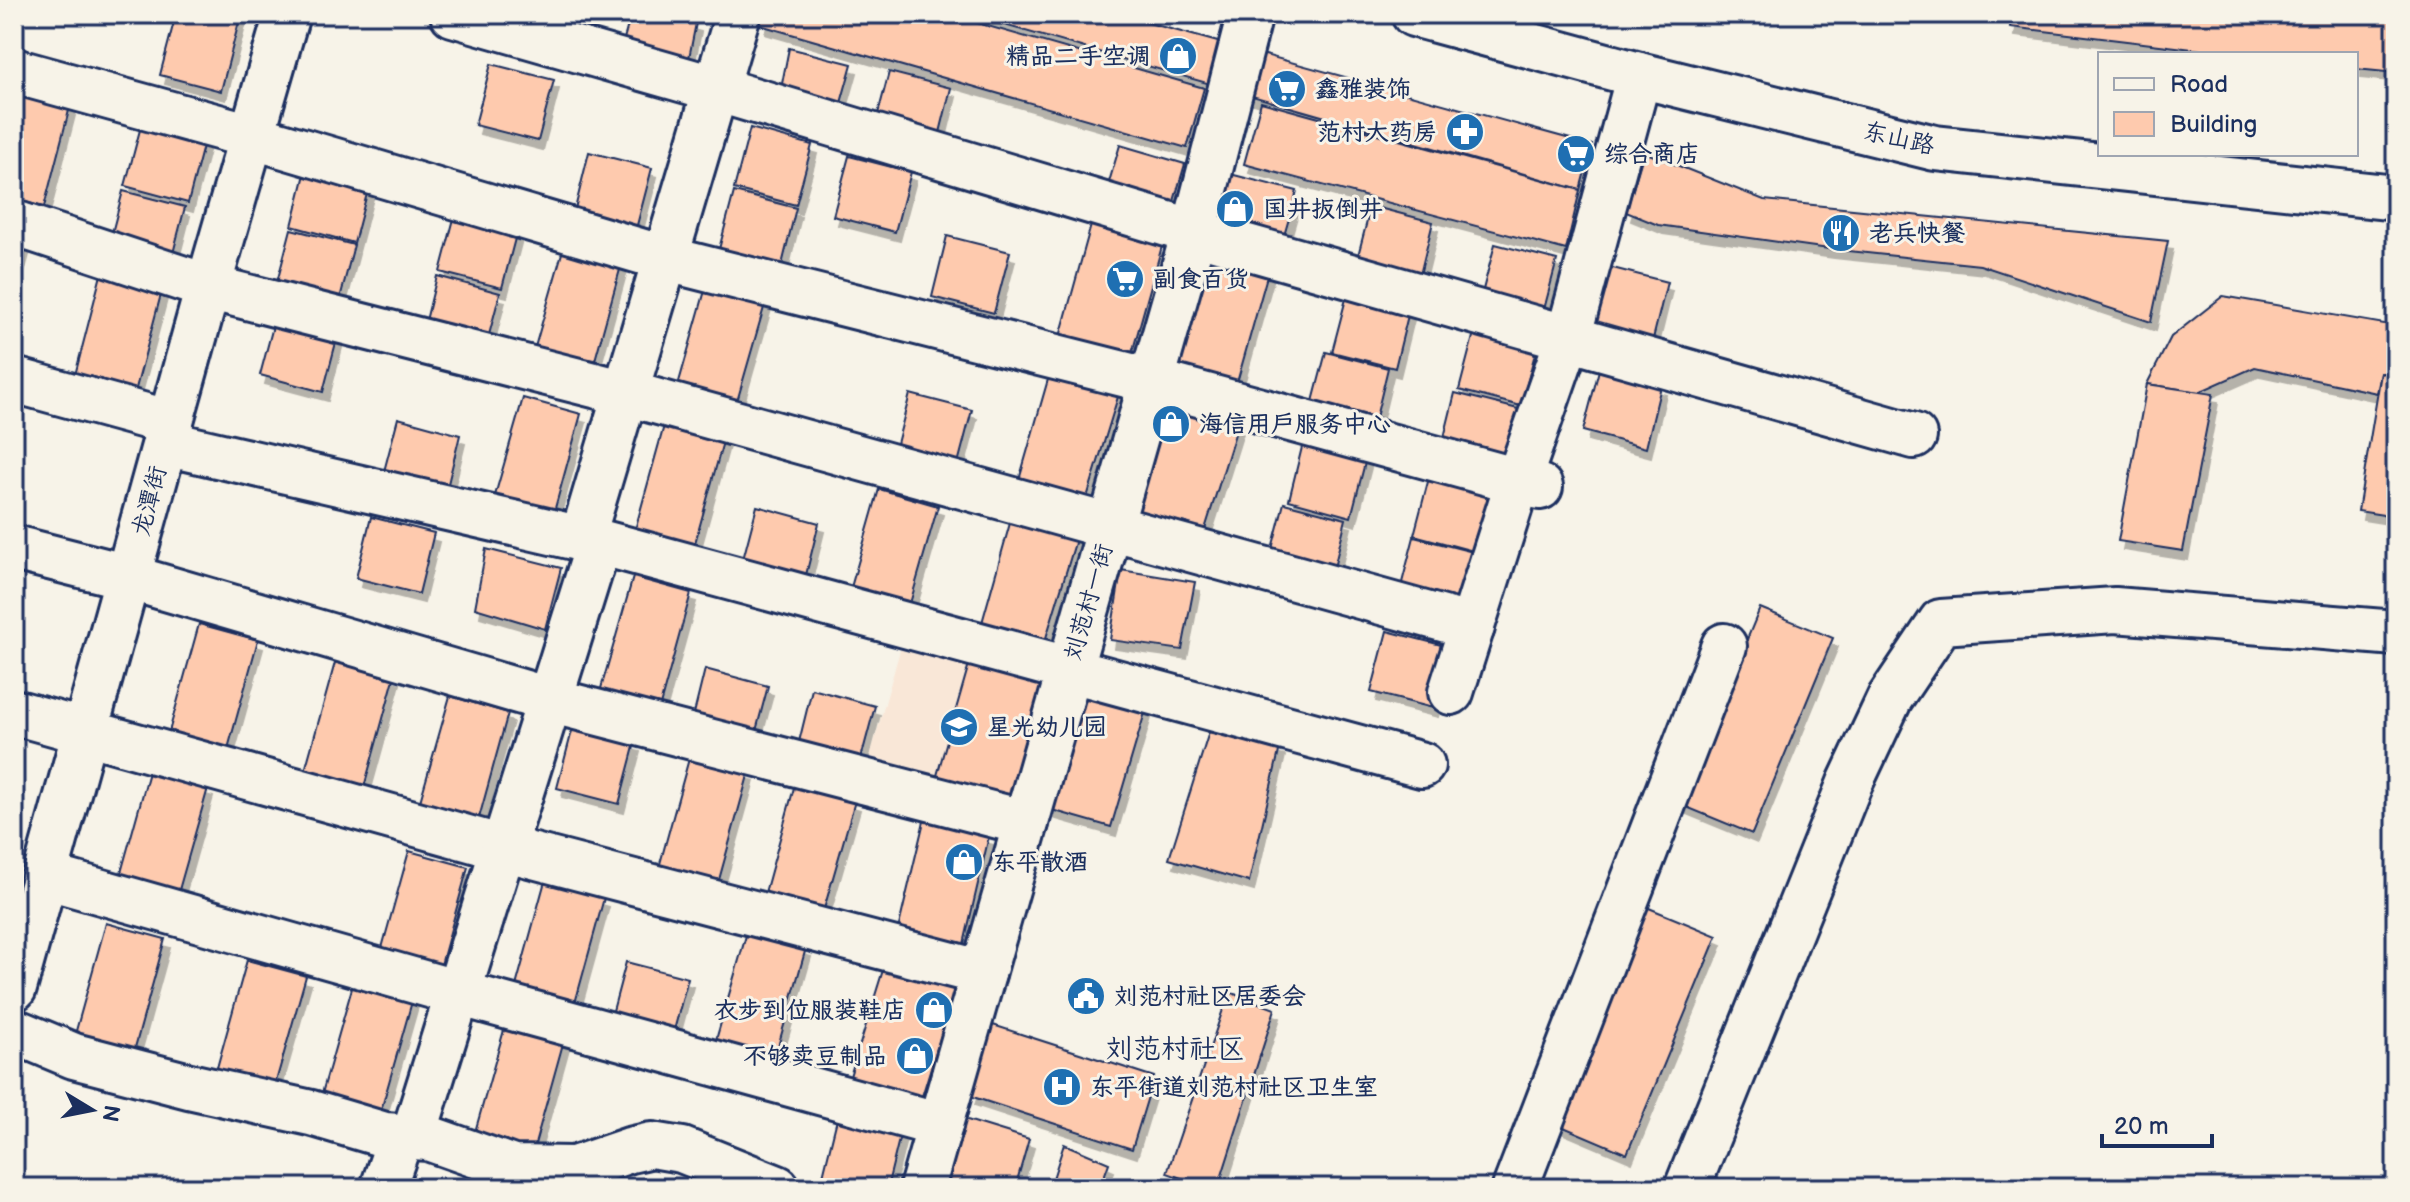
<svg xmlns="http://www.w3.org/2000/svg" width="2410" height="1202" font-family="'Balsamiq Sans','LXGW WenKai TC',sans-serif">
<defs>
<filter id="shadow"><feDropShadow dx="5" dy="9" stdDeviation="0" flood-color="#0004"/></filter>
</defs>
<rect width="100%" height="100%" fill="#f7f3e8"/>
<filter id="ink" filterUnits="userSpaceOnUse"><feTurbulence type="fractalNoise" baseFrequency=".0125" numOctaves="2"/><feDisplacementMap in="SourceGraphic" scale="16" xChannelSelector="R" yChannelSelector="G"/><feConvolveMatrix kernelMatrix="1 2 1 2 8 2 1 2 1" color-interpolation-filters="sRGB"/></filter>
<g filter="url(#ink)">
<path fill="#f9e7d7" d="M904 636 1054 680 1016 809 865 774Z"/>
<g fill="#fecaae" stroke="#1b2f5e" stroke-width="2" filter="url(#shadow)">
<path d="M176 14H241L221 91 160 75Z"/>
<path d="M504 14H570L565 34Z"/>
<path d="M631 14H663L696 23 687 68 622 46Z"/>
<path d="M763 14H946L1204 88 1187 148 760 25Z"/>
<path d="M966 14H1116L1592 145 1580 190Z"/>
<path d="M2012 14H2373L2396 17V73L2356 69V54H2234L2010 27Z"/>
<path d="M789 48 852 64 839 110 780 94Z"/>
<path d="M491 64 554 80 538 141 475 125Z"/>
<path d="M889 72 951 88 936 149 873 133Z"/>
<path d="M14 79 73 95 44 207 14 199Z"/>
<path d="M1261 102 1580 190 1566 250 1244 164Z"/>
<path d="M141 126 204 142 188 203 125 186Z"/>
<path d="M750 128 812 145 796 205 734 189Z"/>
<path d="M1120 145 1185 164 1169 218 1104 199Z"/>
<path d="M589 152 652 168 636 229 574 213Z"/>
<path d="M1644 152 1764 200 2168 241 2151 322 1980 265 1829 249 1658 225 1626 212Z"/>
<path d="M849 156 911 172 895 232 833 216Z"/>
<path d="M307 166 370 182 354 243 292 226Z"/>
<path d="M1230 174 1297 191 1281 246 1213 228Z"/>
<path d="M123 191 185 207 169 269 107 252Z"/>
<path d="M734 192 796 208 781 269 718 253Z"/>
<path d="M1371 206 1433 222 1418 283 1355 267Z"/>
<path d="M456 211 518 227 502 288 440 272Z"/>
<path d="M1091 225 1162 246 1129 364 1058 344Z"/>
<path d="M291 229 354 245 338 306 275 290Z"/>
<path d="M947 236 1010 252 994 313 932 297Z"/>
<path d="M14 239 25 242 14 283Z"/>
<path d="M566 239 624 255 592 371 533 354Z"/>
<path d="M1495 244 1557 260 1541 321 1479 305Z"/>
<path d="M1202 249 1269 269 1236 386 1166 369Z"/>
<path d="M1605 266 1667 282 1652 343 1589 327Z"/>
<path d="M103 267 164 283 134 396 74 379Z"/>
<path d="M437 276 500 293 484 354 422 337Z"/>
<path d="M708 280 767 297 734 412 675 396Z"/>
<path d="M1348 291 1410 307 1395 368 1332 352Z"/>
<path d="M2223 296 2396 326V375L2381 373 2377 393 2255 367 2199 392 2147 384 2171 337Z"/>
<path d="M276 315 339 331 323 392 260 375Z"/>
<path d="M1475 329 1537 346 1521 406 1459 390Z"/>
<path d="M1326 352 1388 368 1373 430 1310 413Z"/>
<path d="M1051 369 1121 387 1085 504 1017 487Z"/>
<path d="M1599 370 1661 386 1646 448 1583 431Z"/>
<path d="M2381 373 2396 375V517L2358 511Z"/>
<path d="M2147 384 2213 394 2183 551 2118 541Z"/>
<path d="M1455 393 1518 409 1502 470 1440 454Z"/>
<path d="M910 394 972 410 956 471 894 455Z"/>
<path d="M1166 397 1240 418 1201 542 1128 523Z"/>
<path d="M523 398 581 414 549 530 490 513Z"/>
<path d="M398 418 460 435 445 496 382 479Z"/>
<path d="M665 422 724 438 692 554 633 537Z"/>
<path d="M1304 439 1367 455 1351 517 1289 500Z"/>
<path d="M1430 474 1492 491 1477 552 1414 535Z"/>
<path d="M879 489 938 506 905 621 846 605Z"/>
<path d="M1284 503 1346 519 1331 580 1268 564Z"/>
<path d="M757 506 819 523 804 583 741 567Z"/>
<path d="M1012 516 1078 533 1042 651 978 637Z"/>
<path d="M371 517 434 533 419 594 356 578Z"/>
<path d="M1414 537 1477 553 1461 614 1398 598Z"/>
<path d="M486 549 561 568 545 629 475 608Z"/>
<path d="M1121 570 1195 582 1182 650 1110 640Z"/>
<path d="M633 577 691 593 659 709 600 692Z"/>
<path d="M1760 608 1833 638 1752 834 1679 804Z"/>
<path d="M199 624 258 640 226 756 167 739Z"/>
<path d="M1387 631 1449 647 1433 708 1371 692Z"/>
<path d="M336 659 395 675 363 791 304 774Z"/>
<path d="M969 664 1042 684 1009 800 936 779Z"/>
<path d="M705 669 768 686 752 746 690 730Z"/>
<path d="M812 689 875 706 859 766 797 750Z"/>
<path d="M1082 691 1146 709 1111 827 1048 809Z"/>
<path d="M450 696 508 713 476 829 417 812Z"/>
<path d="M573 727 635 743 619 804 557 788Z"/>
<path d="M1209 732 1280 747 1249 882 1169 859Z"/>
<path d="M690 755 749 772 717 887 658 871Z"/>
<path d="M149 772 208 788 175 904 117 887Z"/>
<path d="M795 784 855 801 822 916 763 900Z"/>
<path d="M924 821 989 836 964 944 898 930Z"/>
<path d="M409 851 468 867 436 983 377 966Z"/>
<path d="M545 881 604 898 572 1014 513 997Z"/>
<path d="M1644 906 1717 936 1627 1154 1554 1123Z"/>
<path d="M106 923 165 939 133 1055 74 1038Z"/>
<path d="M747 932 806 948 773 1064 714 1047Z"/>
<path d="M247 960 306 976 273 1092 215 1075Z"/>
<path d="M626 962 688 978 672 1038 610 1022Z"/>
<path d="M883 970 955 990 919 1106 847 1086Z"/>
<path d="M354 981 413 998 380 1114 321 1097Z"/>
<path d="M1229 992 1275 1009 1218 1188H1210L1167 1173Z"/>
<path d="M506 1023 564 1040 532 1155 473 1139Z"/>
<path d="M993 1025 1154 1077 1132 1149 970 1096Z"/>
<path d="M838 1115 901 1131 887 1188H869L823 1176Z"/>
<path d="M964 1119 1029 1139 1015 1188H943Z"/>
<path d="M1064 1144 1109 1163 1100 1188H1050Z"/>
</g>
<g fill="none" stroke-linecap="round" stroke-linejoin="round">
<g stroke="#1b2f5e" stroke-width="50">
<g id="minor">
<path d="M453 14 716 89 1194 232 1914 436"/>
<path d="M1414 14 1639 75 1935 148 2396 198"/>
<path d="M14 71 251 136 667 259 1151 381 1540 487"/>
<path d="M14 223 208 287 626 393 1472 627"/>
<path d="M14 380 171 423"/>
<path d="M165 443 582 539"/>
<path d="M599 542 1422 765"/>
<path d="M14 548 128 577 549 700 1026 823"/>
<path d="M1451 692 1518 481 1568 338 1639 75"/>
<path d="M14 712 503 848 983 973"/>
<path d="M45 876 458 993 940 1125"/>
<path d="M14 988 208 287 287 14"/>
<path d="M14 1031 74 1056 189 1086 311 1113 385 1135 428 1138 513 1168 574 1169 630 1150 652 1145 682 1150 777 1188"/>
<path d="M413 1137 599 542 582 539 738 14"/>
<path d="M383 1188 401 1136"/>
<path d="M922 1188 1194 232 1250 14"/>
<path d="M1515 1188 1724 646"/>
<path d="M1687 1188 1850 783 1890 698 1941 622 2115 610 2396 633"/>
</g>
</g>
<use href="#minor" stroke="#f7f3e8" stroke-width="44"/>
</g>
</g>
<defs>
<g id="shop-disc" transform="scale(2)"><circle r="9.5" fill="#1f6fb2" stroke="#f7f3e8"/><path d="M-5-2.5h2.3a2.7 3.5 0 0 1 5.4 0H5L5.5 6h-11ZM-1.5-2.5h3a1.5 2.3 0 0 0-3 0Z" fill="#fff"/></g>
<g id="supermarket-disc" transform="scale(2)"><circle r="9.5" fill="#1f6fb2" stroke="#f7f3e8"/><path d="M-6-5.5h2.5l.6 2H6L4.5 2H-2.5L-4.4-4H-6ZM-1.5 3.2a1.3 1.3 0 1 0 .1 0ZM3 3.2a1.3 1.3 0 1 0 .1 0Z" fill="#fff"/></g>
<g id="pharmacy-disc" transform="scale(2)"><circle r="9.5" fill="#1f6fb2" stroke="#f7f3e8"/><path d="M-2-6h4v4h4v4h-4v4h-4v-4h-4v-4h4Z" fill="#fff"/></g>
<g id="restaurant-disc" transform="scale(2)"><circle r="9.5" fill="#1f6fb2" stroke="#f7f3e8"/><path d="M-5-6h1v4h1v-4h1v4h1v-4h1v5L-1.5 .5V6h-2V.5L-5-1ZM5-6V6H3V1.5H1.5Q1.5-4 5-6Z" fill="#fff"/></g>
<g id="school-disc" transform="scale(2)"><circle r="9.5" fill="#1f6fb2" stroke="#f7f3e8"/><path d="M0-5L7-2L0 1L-7-2ZM-4 1L0 2.5L4 1V4Q0 6-4 4Z" fill="#fff"/></g>
<g id="civic-disc" transform="scale(2)"><circle r="9.5" fill="#1f6fb2" stroke="#f7f3e8"/><path d="M-.6-6.5H3V-4.5H.6V-3L4-1V1h2V6H-6V1h2V-1L-.6-3ZM-1.2 2.5V6h2.4V2.5Z" fill="#fff"/></g>
<g id="hospital-disc" transform="scale(2)"><circle r="9.5" fill="#1f6fb2" stroke="#f7f3e8"/><path d="M-5-5h3v3.5h4V-5h3V5h-3V1.5h-4V5h-3Z" fill="#fff"/></g>
</defs>
<g fill-rule="evenodd">
<use href="#shop-disc" x="1178" y="56"/>
<use href="#supermarket-disc" x="1287" y="89"/>
<use href="#pharmacy-disc" x="1465" y="132"/>
<use href="#supermarket-disc" x="1576" y="154"/>
<use href="#shop-disc" x="1235" y="209"/>
<use href="#restaurant-disc" x="1841" y="233"/>
<use href="#supermarket-disc" x="1125" y="279"/>
<use href="#shop-disc" x="1171" y="424"/>
<use href="#school-disc" x="959" y="727"/>
<use href="#shop-disc" x="964" y="862"/>
<use href="#civic-disc" x="1086" y="996"/>
<use href="#shop-disc" x="934" y="1010"/>
<use href="#shop-disc" x="915" y="1056"/>
<use href="#hospital-disc" x="1062" y="1087"/>
</g>
<g text-anchor="middle" stroke-width="6" stroke-linejoin="round" paint-order="stroke">
<g font-size="24" font-weight="bold" fill="#1b2f5e" stroke="#f7f3e8" text-anchor="start">
<text x="1150" y="64" text-anchor="end">精品二手空调</text>
<text x="1315" y="97">鑫雅装饰</text>
<text x="1437" y="140" text-anchor="end">范村大药房</text>
<text x="1604" y="162">综合商店</text>
<text x="1263" y="217">国井扳倒井</text>
<text x="1869" y="241">老兵快餐</text>
<text x="1153" y="287">副食百货</text>
<text x="1199" y="432">海信用户服务中心</text>
<text x="987" y="735">星光幼儿园</text>
<text x="992" y="870">东平散酒</text>
<text x="1114" y="1004">刘范村社区居委会</text>
<text x="906" y="1018" text-anchor="end">衣步到位服装鞋店</text>
<text x="887" y="1064" text-anchor="end">不够卖豆制品</text>
<text x="1090" y="1095">东平街道刘范村社区卫生室</text>
</g>
<g font-size="24" fill="#1b2f5e" stroke="#f7f3e8">
<text transform="translate(1899 138) rotate(13)" y="8">东山路</text>
<text transform="translate(149 501) rotate(-75)" y="8">龙潭街</text>
<text transform="translate(1088 602) rotate(-74)" y="8">刘范村一街</text>
</g>
<g font-size="28" fill="#1b2f5e" stroke="#f7f3e8">
<text x="1175" y="1058">刘范村社区</text>
</g>
</g>
<rect width="2410" height="1202" fill="none" stroke="#f7f3e8" stroke-width="48"/>
<rect x="24" y="24" width="2362" height="1154" fill="none" stroke="#1b2f5e" stroke-width="3" filter="url(#ink)"/>
<rect x="2098" y="52" width="260" height="104" fill="#f7f3e8" stroke="#9fa5b1" stroke-width="2"/>
<rect x="2114" y="78" width="40" height="12" fill="#f7f3e8" stroke="#9fa5b1" stroke-width="2"/>
<text x="2170" y="92" font-size="24" fill="#1b2f5e">Road</text>
<rect x="2114" y="112" width="40" height="24" fill="#fecaae" stroke="#9fa5b1" stroke-width="2"/>
<text x="2170" y="132" font-size="24" fill="#1b2f5e">Building</text>
<g transform="translate(92 1110) rotate(100)" stroke="#f7f3e8" stroke-width="6" paint-order="stroke">
<path d="M0-6L14 30L0 20L-14 30Z" fill="#1b2f5e"/>
<text y="-12" font-size="22" font-weight="bold" text-anchor="middle" fill="#1b2f5e">N</text>
</g>
<path d="M2102 1134v12h110v-12" fill="none" stroke="#1b2f5e" stroke-width="4"/>
<text x="2114" y="1134" font-size="24" fill="#1b2f5e" stroke="#f7f3e8" stroke-width="6" paint-order="stroke">20 m</text>
</svg>
